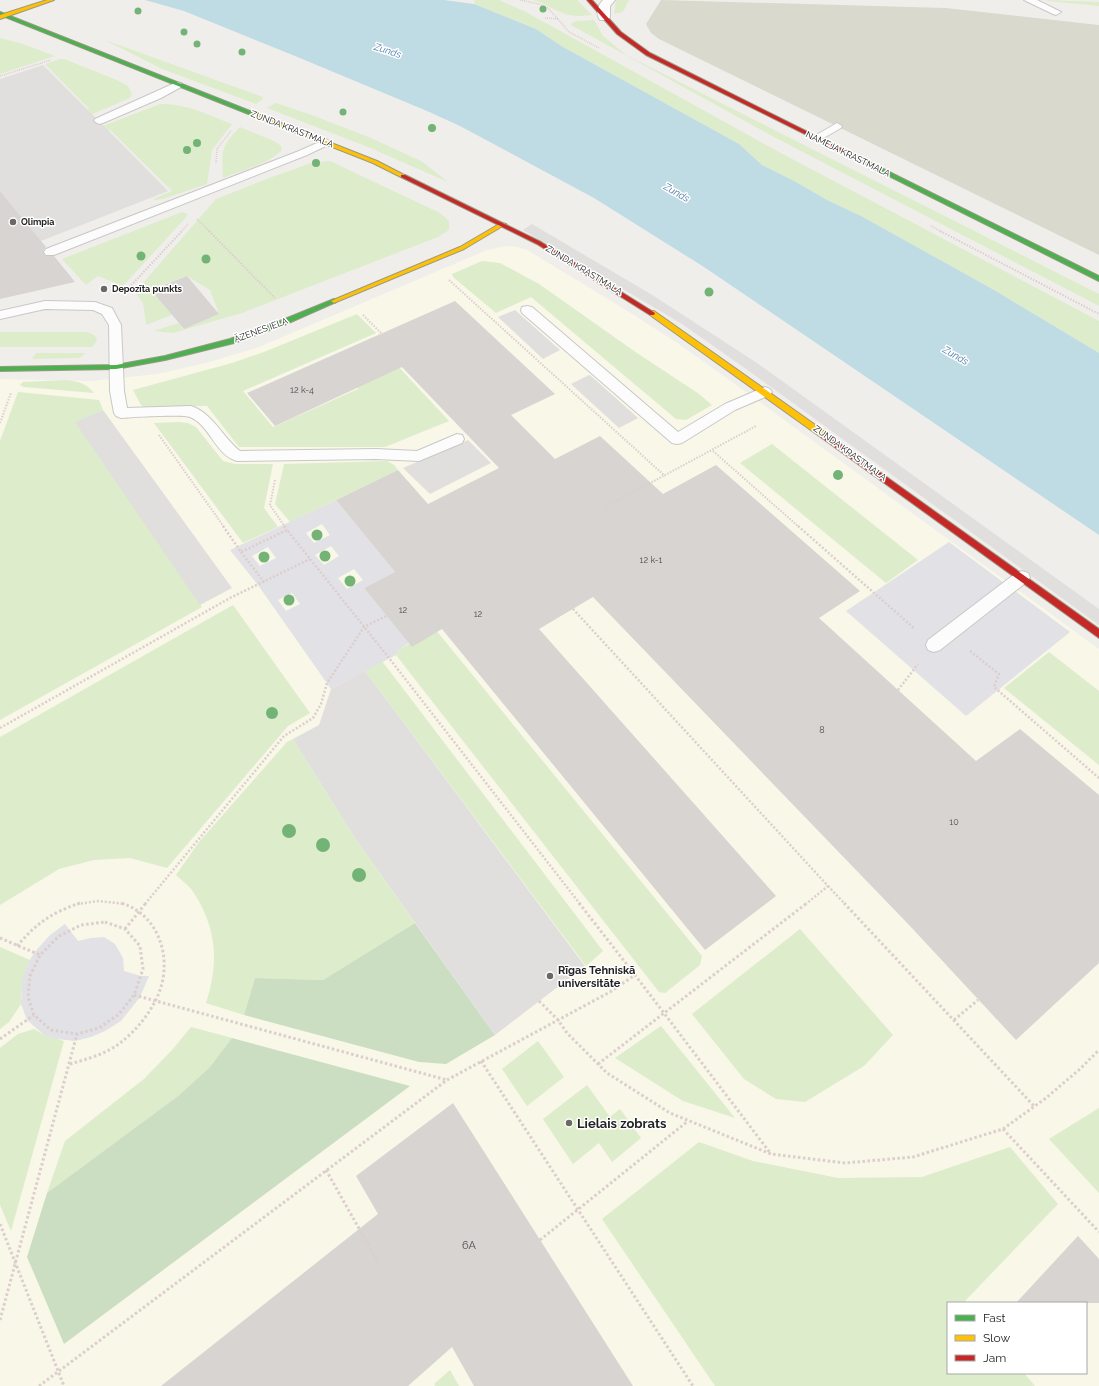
<svg xmlns="http://www.w3.org/2000/svg" width="1099" height="1386" font-family="Raleway,sans-serif">
<rect width="100%" height="100%" fill="#f0eeeb"/>
<path fill="#f8f7e8" fill-rule="evenodd" d="M505 246 517 247 527 250 618 305 676 342 735 384 1099 649V1386H0V379L91 381 157 374 206 363 259 347 487 250ZM948 1303H1086V1373H948Z"/>
<path fill="#d9d9cd" d="M661 0 946 8 1099 25V255L659 39 651 33 646 24Z"/>
<g fill="#ddeccb">
<path d="M475 0H499L526 12 777 151 1099 321V353L994 290 861 216 827 200 796 182 762 165 739 144 563 47 536 29 474 4Z"/>
<path d="M532 0H577L592 15C582 16 572 17 563 13 551 9 546 3 532 0Z"/>
<path d="M616 0H629L623 12 614 14Z"/>
<path d="M1046 0 1099 2V6L1048 1Z"/>
<path d="M594 20 603 36 626 55 1099 294V306L774 137 571 25 572 23 576 21Z"/>
<path d="M0 38 23 44 55 56 0 74Z"/>
<path d="M105 40 263 97V99L256 104 162 69Z"/>
<path d="M60 59H64L119 81 128 86 132 94 130 98 76 121 89 109 45 64Z"/>
<path d="M276 103 309 114 371 138 421 161 448 182 368 147 267 108Z"/>
<path d="M160 104C186 103 208 115 232 124L212 150 207 184 163 199 155 200 153 199 172 191 110 130 92 137 95 129Z"/>
<path d="M240 127 274 141 281 146 282 150C267 165 242 170 223 178 222 151 220 147 240 127Z"/>
<path d="M330 161 440 213 449 221V230L438 237 242 313 173 333 154 331 179 323 183 329 219 314 210 290 187 276 151 289 172 315 146 325 143 303 135 292 216 199 272 177 311 163Z"/>
<path d="M182 212 188 214 187 216 123 286 98 276 86 285 62 259Z"/>
<path d="M482 261 500 263 539 284 634 351 699 394 712 405 686 420 676 419 531 297 496 313 453 277 452 274Z"/>
<path d="M357 314 376 333 243 391 273 427 358 389 353 381 395 363 449 421 385 447H239L207 406 145 407 141 405 133 390 232 363 264 352Z"/>
<path d="M0 332H87L94 335 97 338 96 342 92 347H0Z"/>
<path d="M36 353H86L79 358 32 359Z"/>
<path d="M67 380C79 382 86 383 94 393L24 387 20 385 23 382Z"/>
<path d="M18 392 99 400 103 410 76 422 202 607 0 720V441Z"/>
<path d="M180 422 188 423 196 427 223 461 235 464H273L264 508 278 527 243 543 154 423Z"/>
<path d="M772 444 918 560 886 583 740 463Z"/>
<path d="M387 461 394 465 398 470 290 522 275 504 284 464Z"/>
<path d="M233 605 310 713 288 726 167 868 130 858 94 860 59 869 0 905V737Z"/>
<path d="M435 629 702 956 700 965 665 993 659 992 396 655 398 650Z"/>
<path d="M1049 652 1099 691V765L1004 688Z"/>
<path d="M382 661 603 951 586 966 365 671Z"/>
<path d="M293 739 357 841 415 923 323 980 255 978 244 1015 206 1003C219 963 217 929 194 893 190 886 182 881 176 875L199 842 287 742Z"/>
<path d="M800 929 893 1035 864 1066 805 1102 776 1099 744 1079 692 1014Z"/>
<path d="M0 947 30 960 27 965 21 993V1004L9 1022 0 1029Z"/>
<path d="M661 1026 735 1118 683 1101 615 1058Z"/>
<path d="M191 1027 232 1038 209 1068 178 1096 47 1193 65 1141 144 1079 173 1049Z"/>
<path d="M34 1029 44 1035 64 1041 11 1231 0 1205V1048L18 1034Z"/>
<path d="M538 1041 564 1077 527 1106 502 1069Z"/>
<path d="M587 1085 610 1117 620 1109 641 1138 612 1162 599 1143 573 1164 543 1119Z"/>
<path d="M1099 1108V1193L1049 1139Z"/>
<path d="M699 1142 753 1161 838 1178 922 1177 1010 1147 1058 1204 965 1301 967 1303H948V1373H1024L1035 1386H715L602 1219Z"/>
<path d="M450 1370 459 1386H435L434 1384Z"/>
</g>
<g fill="#cbdec1">
<path d="M415 923 495 1035 446 1064 419 1062 244 1015 255 978 323 980Z"/>
<path d="M232 1038 410 1086 64 1344 27 1257 47 1193 178 1096 209 1068Z"/>
</g>
<g fill="#e0dfde">
<path d="M43 65 99 121 168 191 41 241 0 191V79Z"/>
<path d="M532 224 654 296 757 363 1099 609V625L749 371 682 324 523 230Z"/>
<path d="M515 310 560 350 543 359 498 317Z"/>
<path d="M589 375H590L638 418 619 428 571 384Z"/>
<path d="M103 410 232 588 200 605 75 422Z"/>
<path d="M468 440 491 463 430 494 403 468Z"/>
<path d="M365 671 585 966 495 1035 357 841 293 739 319 725 331 689Z"/>
</g>
<g fill="#e2e1e5" fill-rule="evenodd">
<path d="M336 500 395 572 364 588 409 643 398 650 396 655 331 689 258 585 230 550ZM322 524 330 535 314 543 306 533ZM331 546 339 556 324 565 315 555ZM268 547 276 558 260 566 252 556ZM354 569 363 580 347 589 338 578ZM292 593 300 604 286 611 278 600Z"/>
<path d="M949 542 1070 632 966 716 846 611Z"/>
<path d="M65 924 78 941 91 938 104 937 115 944 123 958 124 971 141 976H149L140 997 121 1021 105 1031 91 1037 75 1041 57 1039 44 1035 27 1020 21 1004 22 982 27 965 34 953 49 936Z"/>
</g>
<path fill="#bfdbe3" d="M145 0H444L474 4 536 29 563 47 739 144 762 165 796 182 827 200 861 216 994 290 1099 353V535L704 267 594 198 460 126 427 111 295 56 184 11Z"/>
<g fill="#d7d4d2">
<path d="M0 191 46 247 43 251 45 256H54L75 282 0 299Z"/>
<path d="M187 276 219 314 184 329 151 290Z"/>
<path d="M455 301 555 394 511 415 555 459 600 436 663 494 716 465 860 591 819 618 976 761 1020 729 1099 795V963L1016 1040 910 926 593 597 539 629 776 896 705 950 442 629 412 647 364 588 395 572 336 500 398 470 428 504 499 468 402 367 275 426 247 393Z"/>
<path d="M453 1103 633 1386H474L452 1347 408 1386H161L378 1214 356 1176Z"/>
<path d="M1078 1236 1099 1259V1303H1016Z"/>
</g>
<g fill="none" stroke-linecap="round" stroke-linejoin="round">
<g stroke="#c9c8c7" stroke-width="2">
<g id="lane">
<path d="M1024 0H1037L1061 12 1056 15 1053 14Z"/>
<path d="M177 82 181 83 182 85 181 87 161 98 103 123 99 124 94 121 95 119Z"/>
<path d="M837 123 842 126 841 128 820 140H812L811 138Z"/>
<path d="M326 139 331 142 330 144 307 155 54 255H46L44 252 46 249 299 151Z"/>
<path d="M45 301 95 302 112 308 121 325 124 391 127 408 191 406C213 413 223 438 240 451L376 449 417 451 457 434 462 435 464 439 462 443 419 461 376 459 237 461C215 455 210 425 190 417 183 414 132 417 121 418L116 416 114 413 110 391 109 325 102 314 93 310 45 309 0 319V311Z"/>
<path d="M527 306 532 307 678 432 725 404 760 389 765 387 770 389 772 392 770 395 735 410 682 443 677 444 672 443 522 313 521 310 522 307Z"/>
<path d="M1022 571 1028 573 1030 577 1028 581 940 650 934 652 928 650 926 645 928 640 1016 573Z"/>
</g>
</g>
<g stroke="#c9c8c7" stroke-width="2">
<path id="street" d="M603 0H615L610 6V17L608 20H600C595 13 598 5 603 0Z"/>
</g>
<g stroke="#999a82" stroke-width="2">
<g id="fast">
<path d="M0 12 255 113 256 114 251 115 0 15Z"/>
<path d="M849 154H853L1099 276V281L849 156Z"/>
<path d="M334 299 337 301 336 302 284 325 234 343 165 360 116 369 0 371V367L116 365 165 356 230 339 280 321Z"/>
</g>
</g>
<g stroke="#999a82" stroke-width="2">
<g id="slow">
<path d="M47 0H54L0 19V15Z"/>
<path d="M251 113H255L377 161 406 176 401 177 373 163 251 115Z"/>
<path d="M501 223 506 224 464 249 336 302 334 303 331 301 460 247Z"/>
<path d="M650 311H654L828 434V438H822L650 315Z"/>
</g>
</g>
<g stroke="#999a82" stroke-width="2">
<g id="jam">
<path d="M587 0H592L621 32 650 53 854 155 849 156 646 55 617 34Z"/>
<path d="M401 175H405L541 242 655 313 654 315H650L537 244 401 177Z"/>
<path d="M825 433 1099 629V638L822 438 821 436Z"/>
</g>
</g>
<g stroke="#dccecd" stroke-width="1.5" stroke-dasharray="1 1" stroke-linecap="butt">
<path d="M520 0 539 4 548 8 569 32 599 48"/>
<path d="M545 18 559 19"/>
<path d="M0 76 51 60"/>
<path d="M216 163 217 149 231 131"/>
<path d="M197 219 210 232"/>
<path d="M931 226 942 232"/>
<path d="M181 232 188 224"/>
</g>
<g stroke="#dccecd" stroke-width="2" stroke-dasharray="1.5 1.5" stroke-linecap="butt">
<path d="M209 231 275 298"/>
<path d="M940 231 1099 314"/>
<path d="M449 280 665 476"/>
<path d="M123 294 182 231"/>
<path d="M363 315 381 333"/>
<path d="M0 423 11 393"/>
<path d="M159 435 224 527"/>
<path d="M713 451 799 527"/>
<path d="M275 480 270 505 285 527"/>
<path d="M604 508 756 426"/>
</g>
<g stroke="#dccecd" stroke-width="2.5" stroke-dasharray="2 2" stroke-linecap="butt">
<path d="M223 526 241 552 287 530 389 658 580 904"/>
<path d="M284 526 287 530"/>
<path d="M798 526 915 629"/>
<path d="M241 552 264 582"/>
<path d="M573 609 828 886 806 904"/>
<path d="M970 651 999 674 994 687 1099 778"/>
<path d="M898 690 918 664"/>
<path d="M0 728 230 598 310 559"/>
<path d="M828 886 845 904"/>
<path d="M77 904 99 901 125 904"/>
<path d="M145 904 284 736 313 718 321 704 327 683 364 627 386 616"/>
</g>
<g stroke="#dccecd" stroke-width="3" stroke-dasharray="2.5 2.5" stroke-linecap="butt">
<path d="M579 903 635 975"/>
<path d="M844 903 1034 1106"/>
<path d="M105 922 125 929 140 946 143 969 134 995 119 1014 99 1028 77 1034 51 1030 34 1015 28 997 30 976 40 955 59 936 81 925Z"/>
<path d="M125 929 146 903"/>
<path d="M0 938 40 955"/>
<path d="M17 946C37 923 51 913 80 903"/>
<path d="M134 995 447 1080"/>
<path d="M539 1001 558 1020 567 1033 607 1073 670 1113 771 1154 845 1163 913 1157 1003 1129 1046 1098 1080 1069 1099 1050"/>
<path d="M954 1020 978 1000"/>
<path d="M0 1039 34 1015"/>
<path d="M481 1061 693 1386"/>
<path d="M70 1064C87 1059 106 1054 120 1043 137 1030 153 1010 160 990 172 956 158 914 121 903"/>
<path d="M598 1064 807 903"/>
<path d="M1003 1129 1099 1232"/>
<path d="M326 1170 378 1262"/>
<path d="M0 1224 64 1386"/>
<path d="M540 1240 688 1121"/>
<path d="M0 1320 77 1034"/>
<path d="M39 1386 447 1080 610 992 635 975 771 1154"/>
</g>
<use href="#lane" fill="#fdfcfc" fill-rule="evenodd"/>
<use href="#street" fill="#fdfcfc" fill-rule="evenodd"/>
<use href="#fast" fill="#4caf50" fill-rule="evenodd"/>
<use href="#slow" fill="#ffc107" fill-rule="evenodd"/>
<use href="#jam" fill="#c62828" fill-rule="evenodd"/>
</g>
<g fill="#73b476">
<circle cx="543" cy="9" r="3.5"/>
<circle cx="138" cy="11" r="3.5"/>
<circle cx="184" cy="32" r="3.5"/>
<circle cx="197" cy="44" r="3.5"/>
<circle cx="242" cy="52" r="3.5"/>
<circle cx="343" cy="112" r="3.5"/>
<circle cx="432" cy="128" r="4"/>
<circle cx="197" cy="143" r="4"/>
<circle cx="187" cy="150" r="4"/>
<circle cx="316" cy="163" r="4"/>
<circle cx="141" cy="256" r="4.5"/>
<circle cx="206" cy="259" r="4.5"/>
<circle cx="709" cy="292" r="4.5"/>
<circle cx="838" cy="475" r="5"/>
<circle cx="317" cy="535" r="5.5"/>
<circle cx="325" cy="556" r="5.5"/>
<circle cx="264" cy="557" r="5.5"/>
<circle cx="350" cy="581" r="5.5"/>
<circle cx="289" cy="600" r="5.5"/>
<circle cx="272" cy="713" r="6"/>
<circle cx="289" cy="831" r="7"/>
<circle cx="323" cy="845" r="7"/>
<circle cx="359" cy="875" r="7"/>
</g>
<g fill="#6a6968" stroke="#fff" stroke-width="1.5">
<circle cx="13" cy="222" r="4"/>
<circle cx="104" cy="289" r="4"/>
<circle cx="550" cy="976" r="4"/>
<circle cx="569" cy="1123" r="4"/>
</g>
<g text-anchor="middle" stroke-width="3" stroke-linejoin="round" paint-order="stroke">
<g font-size="9" fill="#222" stroke="#fff">
<text transform="translate(292 129) rotate(21)" y="3">ZUNDA KRASTMALA</text>
<text transform="translate(848 154) rotate(26)" y="3">NAMEJA KRASTMALA</text>
<text transform="translate(584 270) rotate(31)" y="3">ZUNDA KRASTMALA</text>
<text transform="translate(261 330) rotate(-20)" y="3">ĀZENES IELA</text>
<text transform="translate(850 453) rotate(36)" y="3">ZUNDA KRASTMALA</text>
</g>
<g font-size="9" font-weight="bold" fill="#222" stroke="#fff" text-anchor="start">
<text x="21" y="225">Olimpia</text>
<text x="112" y="292">Depozīta punkts</text>
</g>
<g font-size="9" fill="#4f4e4e">
<text x="302" y="393">12 k-4</text>
<text x="651" y="563">12 k-1</text>
<text x="403" y="613">12</text>
<text x="478" y="617">12</text>
<text x="822" y="733">8</text>
<text x="954" y="825">10</text>
</g>
<g font-size="10" font-style="italic" fill="#4a7aab" stroke="#fff">
<text transform="translate(388 50) rotate(18)" y="4">Zunds</text>
<text transform="translate(677 192) rotate(30)" y="4">Zunds</text>
<text transform="translate(956 355) rotate(30)" y="4">Zunds</text>
</g>
<g font-size="11" font-weight="bold" fill="#222" stroke="#fff" text-anchor="start">
<text x="558" y="974">Rīgas Tehniskā<tspan x="558" dy="13">universitāte</tspan></text>
</g>
<g font-size="11" fill="#4f4e4e">
<text x="469" y="1249">6A</text>
</g>
<g font-size="13" font-weight="bold" fill="#222" stroke="#fff" text-anchor="start">
<text x="577" y="1128">Lielais zobrats</text>
</g>
</g>
<rect x="947" y="1302" width="140" height="72" fill="#ffffff" stroke="#a7a7a7"/>
<rect x="955" y="1315" width="20" height="6" fill="#4caf50" stroke="#a7a7a7"/>
<text x="983" y="1322" font-size="12" fill="#222222">Fast</text>
<rect x="955" y="1335" width="20" height="6" fill="#ffc107" stroke="#a7a7a7"/>
<text x="983" y="1342" font-size="12" fill="#222222">Slow</text>
<rect x="955" y="1355" width="20" height="6" fill="#c62828" stroke="#a7a7a7"/>
<text x="983" y="1362" font-size="12" fill="#222222">Jam</text>
</svg>
